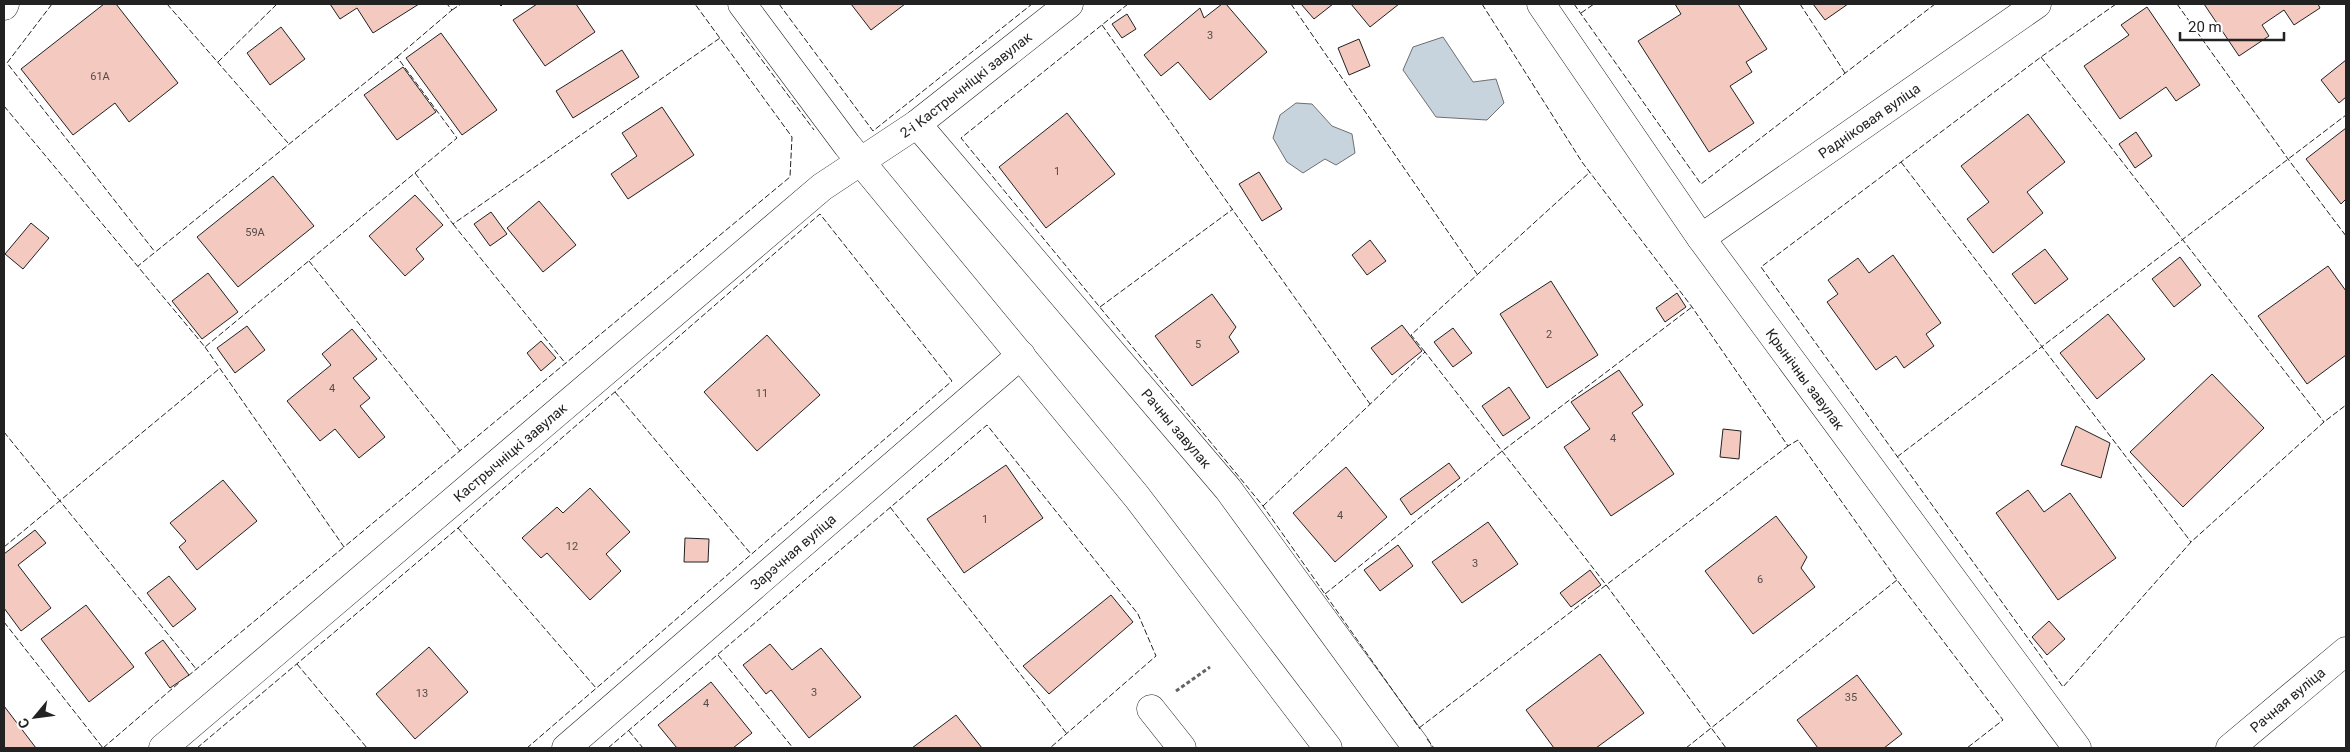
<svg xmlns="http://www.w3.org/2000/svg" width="2350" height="752" font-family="Roboto,sans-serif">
<rect width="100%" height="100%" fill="#fff"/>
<g fill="#c7d3dd" stroke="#6f6f6f">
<path d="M1443 37 1473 82 1496 79 1504 103 1487 120 1436 117 1403 70 1413 47Z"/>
<path d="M1296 103 1312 104 1332 126 1352 134 1355 153 1336 165 1325 159 1303 173 1287 162 1273 138 1280 115Z"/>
</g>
<g fill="#f3c9c0" stroke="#222">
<path d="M104 4H116L178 83 129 122 115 103 73 135 21 69Z"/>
<path d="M330 4H419L373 33 357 8 340 19Z"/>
<path d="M537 4H576L595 32 545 66 513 20Z"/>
<path d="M851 4H905L871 30Z"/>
<path d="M1222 4H1226L1267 52 1210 100 1178 62 1161 76 1144 55 1200 8 1204 18Z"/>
<path d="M1301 4H1333L1314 19Z"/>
<path d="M1351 4H1399L1370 27Z"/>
<path d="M1675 4H1738L1767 49 1746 62 1752 72 1730 86 1754 123 1709 152 1638 41 1681 14Z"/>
<path d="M1813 4H1848L1825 20Z"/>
<path d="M2204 4H2318L2320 8 2294 25 2284 10 2262 25 2269 36 2239 56Z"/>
<path d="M2147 7 2200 85 2176 101 2166 87 2120 119 2084 66 2129 35 2121 25Z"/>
<path d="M1127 14 1136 29 1122 38 1112 24Z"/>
<path d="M281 27 305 59 270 85 247 53Z"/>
<path d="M441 33 497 110 462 135 406 58Z"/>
<path d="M1359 39 1370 66 1349 75 1338 48Z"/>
<path d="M622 50 639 77 573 118 556 91Z"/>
<path d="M2346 60V97L2339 103 2321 80Z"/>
<path d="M403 67 436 112 397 140 364 95Z"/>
<path d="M662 107 694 155 628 199 611 174 637 156 622 133Z"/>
<path d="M1067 113 1115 174 1046 228 999 167Z"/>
<path d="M2028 114 2065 162 2027 192 2043 213 1993 253 1967 219 1989 202 1961 166Z"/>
<path d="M2346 128V199L2341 204 2306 159Z"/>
<path d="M2136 132 2152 156 2135 168 2119 144Z"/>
<path d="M1259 172 1282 209 1262 221 1239 184Z"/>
<path d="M273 176 314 226 238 287 197 237Z"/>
<path d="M415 195 443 225 416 249 424 259 405 276 369 236Z"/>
<path d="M539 201 576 245 543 272 507 228Z"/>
<path d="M491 212 507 234 490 246 474 224Z"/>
<path d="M31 223 49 238 23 269 5 254Z"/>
<path d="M1370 240 1386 261 1367 275 1352 255Z"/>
<path d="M2045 249 2068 279 2035 304 2012 274Z"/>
<path d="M1893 255 1941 323 1926 334 1934 346 1904 368 1896 356 1876 370 1827 302 1838 294 1828 280 1858 258 1869 273Z"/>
<path d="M2180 257 2201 285 2174 307 2152 279Z"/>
<path d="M2328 266 2346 291V355L2307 384 2258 316Z"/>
<path d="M208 273 238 312 202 339 172 301Z"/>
<path d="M1551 281 1598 355 1547 388 1500 314Z"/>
<path d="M1677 293 1686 307 1665 322 1656 308Z"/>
<path d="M1212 294 1236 327 1229 337 1239 352 1192 386 1155 336Z"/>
<path d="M2108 314 2145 359 2097 399 2060 353Z"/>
<path d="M1402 325 1422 351 1392 375 1371 348Z"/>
<path d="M247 326 265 350 235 373 217 348Z"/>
<path d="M1453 328 1472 353 1453 367 1434 342Z"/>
<path d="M352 329 377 359 353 378 370 398 360 406 385 437 359 458 335 429 320 441 287 401 331 365 322 354Z"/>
<path d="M767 335 820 395 757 451 704 392Z"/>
<path d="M541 341 556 358 541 371 527 353Z"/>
<path d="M1619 370 1643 405 1632 413 1674 474 1611 516 1564 447 1590 429 1571 402Z"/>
<path d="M2212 374 2264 428 2183 507 2130 452Z"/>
<path d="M1509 387 1530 418 1503 436 1482 406Z"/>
<path d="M2076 426 2110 443 2101 478 2061 465Z"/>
<path d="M1723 429 1741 431 1739 459 1720 457Z"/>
<path d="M1449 463 1460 478 1411 515 1400 499Z"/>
<path d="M1006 465 1043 518 964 573 927 519Z"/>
<path d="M1346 467 1387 517 1335 562 1293 513Z"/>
<path d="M223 480 257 521 197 570 179 547 186 541 170 523Z"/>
<path d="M590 488 630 532 606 554 621 571 590 600 547 553 541 558 522 538 557 507 563 513Z"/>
<path d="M2028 490 2044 512 2070 493 2116 558 2058 600 1996 513Z"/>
<path d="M1776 516 1807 557 1801 568 1815 587 1753 634 1705 571Z"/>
<path d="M1488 522 1518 564 1462 603 1432 562Z"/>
<path d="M35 530 46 543 18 565 51 608 21 631 4 608V554Z"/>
<path d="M685 538 709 539 708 562H684Z"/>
<path d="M1398 545 1413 566 1380 591 1364 570Z"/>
<path d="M1590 570 1601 585 1571 607 1560 593Z"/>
<path d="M169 576 196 609 173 627 147 593Z"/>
<path d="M1111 595 1133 622 1049 694 1023 666Z"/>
<path d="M86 605 134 667 89 702 41 639Z"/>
<path d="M2049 621 2065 639 2047 655 2032 637Z"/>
<path d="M163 640 189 675 170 688 145 653Z"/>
<path d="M770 644 792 670 821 648 861 697 809 738 771 690 766 694 743 665Z"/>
<path d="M429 647 468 692 415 739 376 694Z"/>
<path d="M1600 654 1644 713 1596 748H1554L1526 710Z"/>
<path d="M1857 675 1902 734 1884 748H1818L1797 720Z"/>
<path d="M711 682 752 733 733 748H677L658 725Z"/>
<path d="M4 706 36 748H4Z"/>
<path d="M956 715 982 748H912Z"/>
</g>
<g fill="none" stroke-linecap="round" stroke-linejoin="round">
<g stroke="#222" stroke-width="29">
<g id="minor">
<path id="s1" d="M1541 4 1701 238 2077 748"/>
<path d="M4 6 5 4"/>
<path id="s2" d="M917 124 1228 489 1417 748"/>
<path id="s3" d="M1701 238 2037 4"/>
<path d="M1151 709 1182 748"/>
<path id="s4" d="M163 748 822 187 917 124 1069 4"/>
<path id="s5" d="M566 748 1021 355"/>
<path id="s6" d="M2230 748 2346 651"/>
</g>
</g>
<g stroke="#222" stroke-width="29">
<path id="secondary" d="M742 4 847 145 1137 497 1328 748"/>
</g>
<path stroke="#646464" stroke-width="3" stroke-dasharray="4 2.5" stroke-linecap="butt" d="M1176 691 1210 667"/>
<use href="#minor" stroke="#fff" stroke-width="28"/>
<use href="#secondary" stroke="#fff" stroke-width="28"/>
<g stroke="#222" stroke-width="1" stroke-dasharray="6 2.5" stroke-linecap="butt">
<path d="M52 4 7 63 155 252"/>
<path d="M167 4 288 143"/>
<path d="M499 4 501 6 503 4"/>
<path d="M779 4 873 131 1032 4"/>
<path d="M1128 4 961 138 1263 506 1420 729"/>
<path d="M1291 4 1477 274"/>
<path d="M1482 4 1582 162 1692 307 1788 446 1798 440 1897 580 2003 720 1967 748"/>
<path d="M1574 4 1701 184 1935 4"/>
<path d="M1800 4 1845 73"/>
<path d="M2116 4 2041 57 1761 267 2063 687 2191 542 2324 422 2346 405"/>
<path d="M2177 4 2288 159 2346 236"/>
<path d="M452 10 461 4"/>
<path d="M1581 13 1594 4"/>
<path d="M1102 25 1370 404"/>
<path d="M741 32 814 130"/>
<path d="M397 57 452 10 447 4"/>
<path d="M2041 57 2324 422"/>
<path d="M218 62 277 4"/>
<path d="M4 106 205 347 457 138 397 57 138 266"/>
<path d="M1901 162 2191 542"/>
<path d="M415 173 453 224 720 38"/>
<path d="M453 224 566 364"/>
<path d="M309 261 460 451"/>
<path d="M1100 307 1233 209"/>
<path d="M205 347 344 547 790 177 792 137 695 4"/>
<path d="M1425 352 1411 335 1590 172"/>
<path d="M615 392 751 554"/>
<path d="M4 432 197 670"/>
<path d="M1897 457 2346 115"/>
<path d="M1263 506 1425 352 1607 586 1726 748"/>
<path d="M890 507 1067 734"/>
<path d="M458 528 596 688"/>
<path d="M4 547 219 369"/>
<path d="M1325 594 1501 452 1692 307"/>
<path d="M4 622 103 748"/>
<path d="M718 655 793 748"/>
<path d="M297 664 367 748"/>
<path d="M188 676 344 547"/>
<path d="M1419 728 1788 446"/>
<path d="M629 731 643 748"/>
<path d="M1427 739 1434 748"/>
<path d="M103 748 180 682"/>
<path d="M197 748 458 528 820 214 952 381 527 748"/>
<path d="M608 748 987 425 1138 614 1156 656 1050 748"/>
<path d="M1686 748 1897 580"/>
</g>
</g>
<g text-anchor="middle" stroke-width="4" stroke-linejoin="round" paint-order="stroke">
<g font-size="11" fill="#564c4a">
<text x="1210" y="39">3</text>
<text x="100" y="80">61А</text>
<text x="1057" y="175">1</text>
<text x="255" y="236">59А</text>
<text x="1549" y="338">2</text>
<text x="1198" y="348">5</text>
<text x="332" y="392">4</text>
<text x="762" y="397">11</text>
<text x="1613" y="442">4</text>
<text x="1340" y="519">4</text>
<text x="985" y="523">1</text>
<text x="572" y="550">12</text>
<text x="1475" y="567">3</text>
<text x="1760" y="583">6</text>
<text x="814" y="696">3</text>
<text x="422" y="697">13</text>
<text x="1851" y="701">35</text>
<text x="706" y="707">4</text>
</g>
<g font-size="14" fill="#222" stroke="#fff">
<text dy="5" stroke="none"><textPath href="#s4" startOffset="1042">2-і Кастрычніцкі завулак</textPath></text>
<text dy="5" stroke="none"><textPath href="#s3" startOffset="205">Радніковая вуліца</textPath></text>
<text dy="5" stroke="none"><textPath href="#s1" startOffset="459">Крынічны завулак</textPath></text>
<text dy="5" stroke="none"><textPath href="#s2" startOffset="400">Рачны завулак</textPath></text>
<text dy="5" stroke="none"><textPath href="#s4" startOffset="456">Кастрычніцкі завулак</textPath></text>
<text dy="5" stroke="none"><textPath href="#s5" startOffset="300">Зарэчная вуліца</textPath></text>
<text dy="5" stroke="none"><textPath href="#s6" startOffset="75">Рачная вуліца</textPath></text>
</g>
</g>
<rect width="2350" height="752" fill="none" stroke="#222222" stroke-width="10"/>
<g transform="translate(35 717) rotate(241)" stroke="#ffffff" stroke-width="4" paint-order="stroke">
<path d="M0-4L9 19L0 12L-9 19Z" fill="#222222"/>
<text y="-8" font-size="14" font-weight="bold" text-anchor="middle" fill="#222222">С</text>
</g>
<path d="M2180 32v8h104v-8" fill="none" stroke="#222222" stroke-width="2.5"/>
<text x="2188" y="32" font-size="15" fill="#222222" stroke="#ffffff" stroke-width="4" paint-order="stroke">20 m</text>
</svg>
